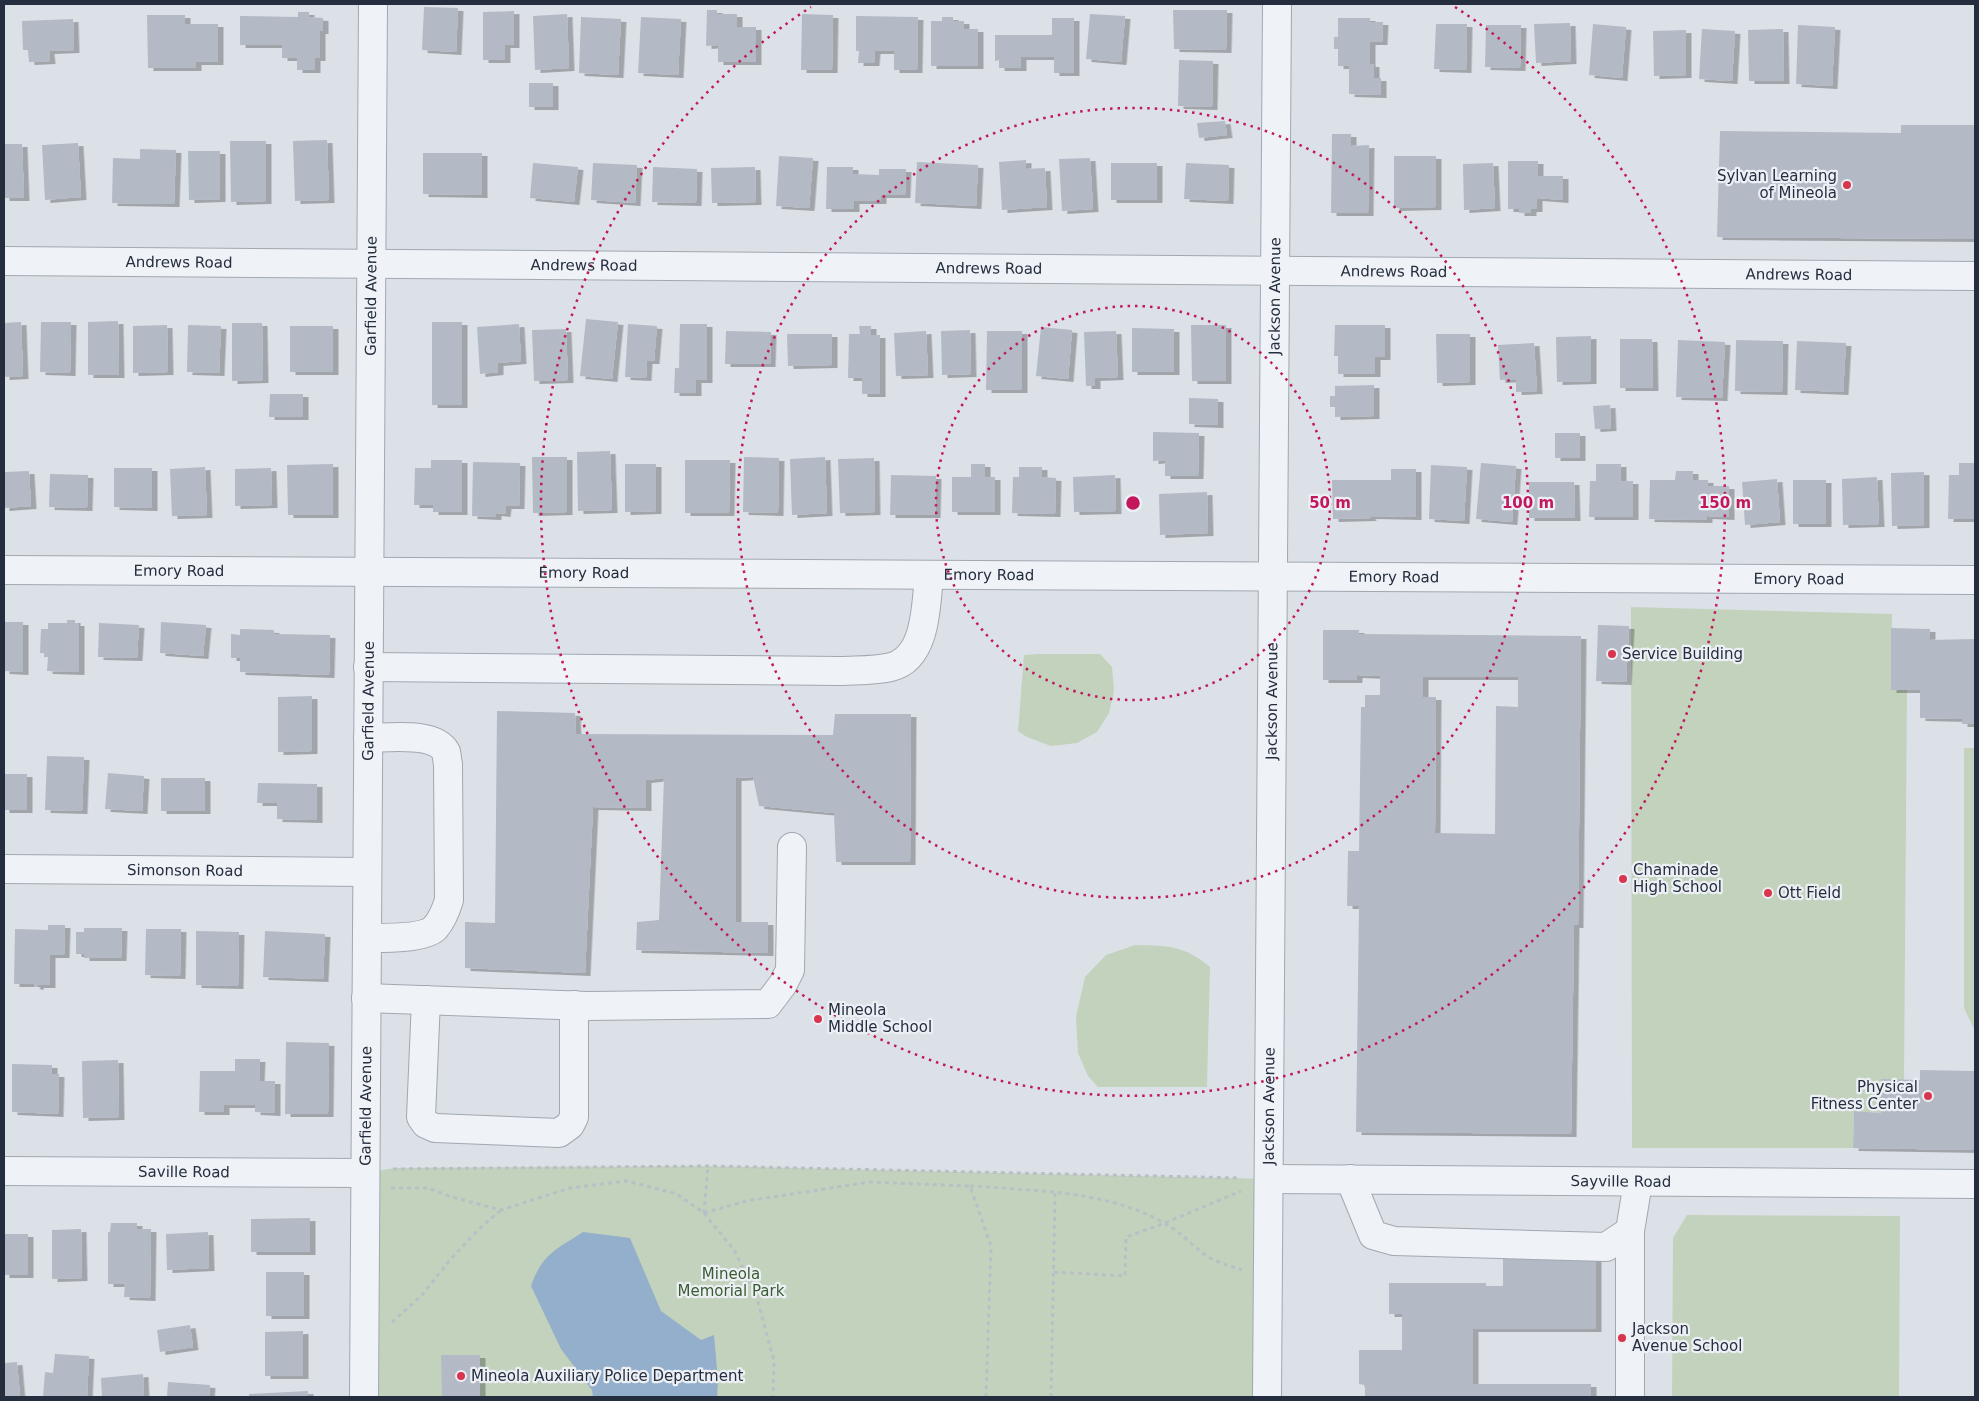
<svg xmlns="http://www.w3.org/2000/svg" width="1979" height="1401" font-family="'DejaVu Sans',sans-serif">
<defs>
<filter id="shadow"><feDropShadow dx="5.5" dy="3" stdDeviation="0" flood-color="#0004"/></filter>
</defs>
<rect width="100%" height="100%" fill="#dce1e8"/>
<g fill="#c2d2bd">
<path d="M1631 607 1892 614 1891 689 1907 690 1904 1080H1881V1113L1854 1111 1853 1148H1632Z"/>
<path d="M1039 654H1100L1112 667 1114 691 1109 713 1097 732 1077 743 1051 746 1027 737 1018 731 1024 655Z"/>
<path d="M1964 748H1975V1031L1964 1008Z"/>
<path d="M1135 945C1168 946 1184 945 1210 967L1207 1087H1098L1088 1076 1078 1053 1076 1017 1085 977 1106 955Z"/>
<path d="M708 1166 1269 1179 1267 1397H364L365 1173 395 1168Z"/>
<path d="M1687 1215 1900 1216 1899 1397H1672L1673 1238Z"/>
</g>
<path fill="#94afcb" d="M583 1232 630 1238 661 1311 701 1340 714 1335 718 1381 717 1397H593L592 1390 561 1349 531 1286C542 1254 557 1249 583 1232Z"/>
<g fill="#b3bac5" fill-rule="evenodd" filter="url(#shadow)">
<path d="M424 7 458 8 456 52 422 50Z"/>
<path d="M707 10H717V14H737V27H756V62H718V45L706 46Z"/>
<path d="M1173 10H1227L1226 50 1174 49Z"/>
<path d="M514 11V45H505V60H483V12Z"/>
<path d="M298 12H309V17L323 18V31H320V58H315V70H297V58H282V45H240V16L298 17Z"/>
<path d="M567 14 569 68 535 70 533 16Z"/>
<path d="M802 14 833 15 832 70H801Z"/>
<path d="M1090 14 1125 16 1121 62 1086 59Z"/>
<path d="M147 15H185V24H218V62H196V68H148Z"/>
<path d="M856 16 918 17 917 70H894V51H875L874 63H858L859 51H856Z"/>
<path d="M581 17 621 19 618 75 579 73Z"/>
<path d="M641 17 681 19 678 75 638 73Z"/>
<path d="M942 17H953V21H964V29H978V66H931V21H942Z"/>
<path d="M1052 18H1074V73H1054V57H1021V68H999V60L995 61V35H1052Z"/>
<path d="M1338 18H1370V22H1383L1382 42H1370V64H1374V78H1381V95L1349 94V66H1338V49H1334V37H1338Z"/>
<path d="M73 19 74 50 49 51 50 61 29 62 28 50H23L22 21Z"/>
<path d="M1570 23 1571 61 1536 63 1534 24Z"/>
<path d="M1436 24H1467L1466 70 1434 69Z"/>
<path d="M1593 24 1626 27 1622 78 1589 75Z"/>
<path d="M1486 25H1521L1520 68 1485 67Z"/>
<path d="M1798 25 1835 27 1832 86 1796 84Z"/>
<path d="M1702 29 1735 31 1732 81 1699 79Z"/>
<path d="M1783 29 1784 81H1749L1748 30Z"/>
<path d="M1686 30V75L1654 76 1653 31Z"/>
<path d="M1179 60 1213 61 1212 107 1178 106Z"/>
<rect x="529" y="83" width="24" height="24"/>
<path d="M1225 121 1227 135 1199 138 1197 123Z"/>
<path d="M1901 125H1975V239L1717 237 1720 131 1901 133Z"/>
<path d="M1332 134H1351V146L1369 145 1368 213H1331Z"/>
<path d="M327 140 329 200 295 201 293 141Z"/>
<path d="M230 141H266V201L231 202Z"/>
<path d="M78 143 81 197 45 200 42 145Z"/>
<path d="M4 144H22L24 198H4Z"/>
<path d="M140 149 176 150 174 204 112 203 113 158 140 159Z"/>
<path d="M188 151H220V199L189 200Z"/>
<path d="M423 153H482V195L423 194Z"/>
<path d="M779 156 813 158 809 208 776 206Z"/>
<path d="M1394 156H1436V207L1394 208Z"/>
<path d="M1090 158 1093 209 1062 211 1059 159Z"/>
<path d="M1026 160V169L1045 168 1047 207 1002 210 999 162Z"/>
<path d="M1508 161H1538V176H1563V200L1537 198V209H1531V213H1519V209H1508Z"/>
<path d="M917 162 978 165 976 206 915 203Z"/>
<path d="M533 163 578 167 574 202 530 198Z"/>
<path d="M593 163 637 165 635 203 591 200Z"/>
<rect x="1111" y="163" width="46" height="37"/>
<path d="M1186 163 1229 165 1228 201 1184 199Z"/>
<path d="M1493 163 1495 208 1464 210 1463 164Z"/>
<path d="M653 167 697 169 696 203 652 202Z"/>
<path d="M755 167 756 202 712 203 711 168Z"/>
<path d="M827 167H853V174L879 175V169H906L905 195H881V201H854V209H826Z"/>
<path d="M586 319 618 322 612 379 580 376Z"/>
<path d="M118 321 119 375H88V322Z"/>
<path d="M21 322 23 376 4 377V323Z"/>
<path d="M41 322H71L70 373 40 372Z"/>
<rect x="432" y="322" width="30" height="83"/>
<path d="M232 323H262L263 380 232 381Z"/>
<path d="M519 324 521 361 498 363V372L480 374 477 327Z"/>
<path d="M628 324 657 326 654 361H647L646 378 625 377Z"/>
<path d="M680 324H707V380H696V393H674L675 368H679Z"/>
<path d="M167 325 168 372 133 373V326Z"/>
<path d="M188 325 221 326 219 373 187 372Z"/>
<path d="M1191 325H1226V381H1192Z"/>
<path d="M1335 325H1385V357H1375V374H1338V356H1334Z"/>
<rect x="290" y="326" width="43" height="46"/>
<path d="M859 326H871V335H880V394H862V378H848L849 334H860Z"/>
<path d="M1041 327 1072 330 1068 379 1036 376Z"/>
<path d="M1132 328 1174 329V372H1132Z"/>
<path d="M566 329 568 380 534 381 532 330Z"/>
<path d="M970 330 971 374 942 375 941 331Z"/>
<path d="M726 331 771 332 770 364H725Z"/>
<path d="M926 331 928 375 896 376 894 333Z"/>
<path d="M987 331H1022V390H986Z"/>
<path d="M1116 331 1118 377 1095 378V386H1086L1084 332Z"/>
<path d="M787 334H832V365L788 366Z"/>
<path d="M1436 334H1470V382L1437 383Z"/>
<path d="M1591 336V381L1557 382 1556 337Z"/>
<path d="M1620 339H1652L1653 388H1620Z"/>
<path d="M1678 340 1725 342 1722 398 1676 397Z"/>
<path d="M1736 340 1783 341 1782 392 1735 391Z"/>
<path d="M1797 341 1846 343 1843 392 1795 390Z"/>
<path d="M1534 343 1537 391 1516 392V379L1500 380 1498 345Z"/>
<path d="M1374 385V416L1335 417V407H1330V396H1335V386Z"/>
<path d="M270 394H303V417H269Z"/>
<path d="M1189 398 1218 399V425L1189 424Z"/>
<path d="M1610 405 1611 428 1595 429 1593 406Z"/>
<path d="M1153 432 1199 433 1198 476H1165V460L1153 461Z"/>
<rect x="1555" y="433" width="25" height="25"/>
<path d="M610 451 612 510 578 511 577 452Z"/>
<path d="M532 457H567V512L533 513Z"/>
<path d="M744 457 779 458 778 513 743 512Z"/>
<path d="M825 457 827 513 792 515 790 459Z"/>
<path d="M874 458 875 512 840 513 838 459Z"/>
<path d="M431 460H462V512H433V505H414L415 468H431Z"/>
<path d="M685 460H730L729 513H685Z"/>
<path d="M473 462 520 463 519 506H506L505 514 496 513V517L472 516Z"/>
<path d="M1481 463 1516 466 1512 522 1476 519Z"/>
<path d="M1959 463H1975V519H1948L1949 475H1959Z"/>
<path d="M333 464V515H288L287 465Z"/>
<path d="M625 464H656V511L625 512Z"/>
<path d="M971 464H985V477H995V512H952V477H971Z"/>
<path d="M1596 464H1621V481H1633V517H1589L1590 481H1596Z"/>
<path d="M1431 465 1467 467 1464 521 1429 519Z"/>
<path d="M205 467 207 515 172 516 170 469Z"/>
<path d="M1019 467H1042V477L1056 478 1055 514 1012 513 1013 477H1019Z"/>
<path d="M114 468H152V508L114 507Z"/>
<path d="M271 468 272 505 235 506V469Z"/>
<path d="M1391 469H1416V517L1370 516 1371 518 1333 519 1332 480H1391Z"/>
<path d="M29 471 31 506 4 508V472Z"/>
<path d="M1676 471H1693V480H1708V486H1729V517L1707 516V520L1649 519 1650 480H1675Z"/>
<path d="M1924 472V525L1892 526 1891 473Z"/>
<path d="M50 474 88 475 87 508 49 507Z"/>
<path d="M891 475 936 476 935 515H890Z"/>
<path d="M1115 475 1116 511 1074 512 1073 477Z"/>
<path d="M1877 477 1879 524 1843 525 1842 479Z"/>
<path d="M1777 479 1780 522 1745 525 1742 482Z"/>
<rect x="1793" y="480" width="33" height="44"/>
<path d="M1529 482H1574L1575 518H1529Z"/>
<path d="M1207 492 1208 533 1160 535 1159 494Z"/>
<path d="M67 620H75V623H79V672L47 671 48 657H44V653H40L41 629H48V623H67Z"/>
<path d="M4 622H23V672L4 671Z"/>
<path d="M161 622 206 625 203 656 160 653Z"/>
<path d="M99 623 139 625 137 658 98 657Z"/>
<path d="M1598 625 1629 626 1626 682 1596 681Z"/>
<path d="M1891 628 1930 629V640L1975 639V724H1962V719L1920 718V690H1891Z"/>
<path d="M240 629 274 630V634L330 635 329 675 240 672V658H231V634L240 635Z"/>
<path d="M1323 630H1359V634L1581 636 1578 925H1574L1571 1134 1356 1132 1359 906H1347L1348 851H1359L1361 707H1365V695H1380V676L1357 675V680H1323ZM1423 677H1518V707L1496 706 1495 834 1435 833 1436 697H1423Z"/>
<path d="M312 696V751L278 752V697Z"/>
<path d="M497 711 575 713 576 734 833 735 835 714H911L910 862H836L834 813 759 806 753 777 736 778V922H768V953L636 950 637 922 659 920 664 778 646 780V808L593 807 585 973 465 968V922L495 923Z"/>
<path d="M47 756 84 757 82 811 45 810Z"/>
<path d="M108 773 144 776 142 811 105 809Z"/>
<rect x="4" y="774" width="23" height="36"/>
<rect x="161" y="778" width="44" height="33"/>
<path d="M258 783 317 784V820L277 819V803H257Z"/>
<path d="M48 925H65L64 955H50V985H38V987L34 986 35 984H14L15 929 48 930Z"/>
<path d="M84 928H122L121 958H84V954H76V932H84Z"/>
<path d="M146 929H181L180 976 145 975Z"/>
<path d="M196 931 239 932 238 986 196 985Z"/>
<path d="M265 931 325 934 323 979 263 977Z"/>
<path d="M286 1042 329 1043 328 1114H285Z"/>
<path d="M235 1059H260L259 1081H275V1113L255 1112V1105H224V1112H199L200 1071H235Z"/>
<path d="M118 1060 119 1117 83 1118 82 1061Z"/>
<path d="M12 1064 52 1065V1074H59L58 1114 12 1112Z"/>
<path d="M1920 1070 1975 1071V1150L1853 1148 1854 1111 1881 1113V1079L1920 1080Z"/>
<path d="M310 1218V1252H251V1219Z"/>
<path d="M111 1223H137V1229H151L150 1298 124 1297 125 1284H108V1232H110Z"/>
<path d="M81 1229 82 1278 52 1279V1230Z"/>
<path d="M208 1232 209 1268 167 1270 166 1234Z"/>
<rect x="4" y="1234" width="24" height="41"/>
<path d="M1503 1258H1596V1329H1473V1384H1591V1397H1365V1385L1359 1384V1350H1402V1314H1389V1283H1486V1286H1503Z"/>
<rect x="266" y="1272" width="38" height="44"/>
<path d="M190 1325 193 1347 160 1352 157 1330Z"/>
<path d="M303 1331V1376H265V1332Z"/>
<path d="M55 1354 89 1356 87 1397 65 1395V1397H43L45 1372 53 1373Z"/>
<path d="M441 1355H480V1397H442Z"/>
<path d="M17 1362 20 1397H4V1363Z"/>
<path d="M143 1374 144 1397H102L101 1378Z"/>
<path d="M168 1382 210 1385 209 1397H167Z"/>
<path d="M308 1391V1397H249V1394Z"/>
</g>
<g fill="none" stroke-linecap="round" stroke-linejoin="round">
<g stroke="#a1a8b2" stroke-width="30">
<g id="minor">
<path id="s1" d="M4 261 1975 276"/>
<path id="s2" d="M4 570 1975 580"/>
<path d="M368 667 840 671C857 670 875 671 891 667 927 658 926 604 929 575"/>
<path id="s3" d="M4 869 367 872"/>
<path d="M367 938C382 938 424 939 435 928 442 920 446 910 449 900L448 764C447 760 447 756 446 752 435 731 388 738 368 738"/>
<path d="M366 998 588 1006 768 1004 783 984 790 970 792 847"/>
<path d="M426 1000 421 1117 426 1124 435 1128 559 1133 570 1125 574 1117V1005"/>
<path id="s4" d="M4 1171 365 1173"/>
<path id="s5" d="M1269 1179 1975 1184"/>
<path d="M1350 1179 1373 1235 1394 1241 1606 1247 1630 1231"/>
<path id="s6" d="M364 1397 373 4"/>
<path id="s7" d="M1267 1397 1277 4"/>
<path d="M1630 1397V1231L1638 1182"/>
</g>
</g>
<g stroke="#babfc6" stroke-width="3" stroke-dasharray="4 4" stroke-linecap="butt">
<path d="M393 1169 708 1166 1241 1178"/>
<path d="M970 1186C1035 1191 1106 1190 1164 1223 1180 1231 1192 1246 1207 1256 1218 1263 1230 1266 1242 1270"/>
<path d="M391 1188H428L452 1197 501 1210 570 1188 627 1181 677 1194 704 1213 734 1250 756 1295 774 1361 773 1397"/>
<path d="M704 1213 746 1201 870 1182 970 1186 991 1246 986 1397"/>
<path d="M704 1213 708 1166"/>
<path d="M1054 1272 1125 1276 1126 1237 1165 1223 1241 1191"/>
<path d="M392 1322 422 1295 450 1260 478 1230 501 1210"/>
<path d="M1051 1397 1055 1193"/>
</g>
<use href="#minor" stroke="#eff2f6" stroke-width="28"/>
</g>
<g fill="none" stroke="#c2185b" stroke-width="2.5" stroke-dasharray="2.5 5">
<circle cx="1133" cy="503" r="197"/>
<circle cx="1133" cy="503" r="395"/>
<path d="M1455 7A592 592 0 1 1 811 7"/>
</g>
<g fill="#d8364e" stroke="#ecf0f5" stroke-width="2">
<circle cx="1847" cy="185" r="5"/>
<circle cx="1612" cy="654" r="5"/>
<circle cx="1623" cy="879" r="5"/>
<circle cx="1768" cy="893" r="5"/>
<circle cx="818" cy="1019" r="5"/>
<circle cx="1928" cy="1096" r="5"/>
<circle cx="1622" cy="1338" r="5"/>
<circle cx="461" cy="1376" r="5"/>
</g>
<g text-anchor="middle" stroke-width="4.5" stroke-linejoin="round" paint-order="stroke">
<g font-size="15" fill="#252e3f" stroke="#ecf0f5" text-anchor="start">
<text x="1837" y="181" text-anchor="end">Sylvan Learning<tspan x="1837" dy="17">of Mineola</tspan></text>
<text x="1622" y="659">Service Building</text>
<text x="1633" y="875">Chaminade<tspan x="1633" dy="17">High School</tspan></text>
<text x="1778" y="898">Ott Field</text>
<text x="828" y="1015">Mineola<tspan x="828" dy="17">Middle School</tspan></text>
<text x="1918" y="1092" text-anchor="end">Physical<tspan x="1918" dy="17">Fitness Center</tspan></text>
<text x="1632" y="1334">Jackson<tspan x="1632" dy="17">Avenue School</tspan></text>
<text x="471" y="1381">Mineola Auxiliary Police Department</text>
</g>
<g font-size="15" fill="#252e3f" stroke="#ecf0f5">
<text dy="5" stroke="none"><textPath href="#s1" startOffset="175">Andrews Road</textPath></text>
<text dy="5" stroke="none"><textPath href="#s1" startOffset="580">Andrews Road</textPath></text>
<text dy="5" stroke="none"><textPath href="#s1" startOffset="985">Andrews Road</textPath></text>
<text dy="5" stroke="none"><textPath href="#s1" startOffset="1390">Andrews Road</textPath></text>
<text dy="5" stroke="none"><textPath href="#s1" startOffset="1795">Andrews Road</textPath></text>
<text dy="5" stroke="none"><textPath href="#s6" startOffset="1101">Garfield Avenue</textPath></text>
<text dy="5" stroke="none"><textPath href="#s7" startOffset="1101">Jackson Avenue</textPath></text>
<text dy="5" stroke="none"><textPath href="#s2" startOffset="175">Emory Road</textPath></text>
<text dy="5" stroke="none"><textPath href="#s2" startOffset="580">Emory Road</textPath></text>
<text dy="5" stroke="none"><textPath href="#s2" startOffset="985">Emory Road</textPath></text>
<text dy="5" stroke="none"><textPath href="#s2" startOffset="1390">Emory Road</textPath></text>
<text dy="5" stroke="none"><textPath href="#s2" startOffset="1795">Emory Road</textPath></text>
<text dy="5" stroke="none"><textPath href="#s6" startOffset="696">Garfield Avenue</textPath></text>
<text dy="5" stroke="none"><textPath href="#s7" startOffset="696">Jackson Avenue</textPath></text>
<text dy="5" stroke="none"><textPath href="#s3" startOffset="181">Simonson Road</textPath></text>
<text dy="5" stroke="none"><textPath href="#s6" startOffset="291">Garfield Avenue</textPath></text>
<text dy="5" stroke="none"><textPath href="#s7" startOffset="291">Jackson Avenue</textPath></text>
<text dy="5" stroke="none"><textPath href="#s4" startOffset="180">Saville Road</textPath></text>
<text dy="5" stroke="none"><textPath href="#s5" startOffset="352">Sayville Road</textPath></text>
</g>
<g font-size="15" fill="#395c31" stroke="#ecf0f5">
<text x="731" y="1279">Mineola<tspan x="731" dy="17">Memorial Park</tspan></text>
</g>
</g>
<circle cx="1133" cy="503" r="8" fill="#c2185b" stroke="#ecf0f5" stroke-width="2.5"/>
<g font-size="15" text-anchor="middle" font-weight="bold" fill="#c2185b" stroke="#ecf0f5" stroke-width="4.5" stroke-linejoin="round" paint-order="stroke">
<text x="1330" y="508">50 m</text>
<text x="1528" y="508">100 m</text>
<text x="1725" y="508">150 m</text>
</g>
<rect width="1979" height="1401" fill="none" stroke="#252e3f" stroke-width="10"/>
</svg>
